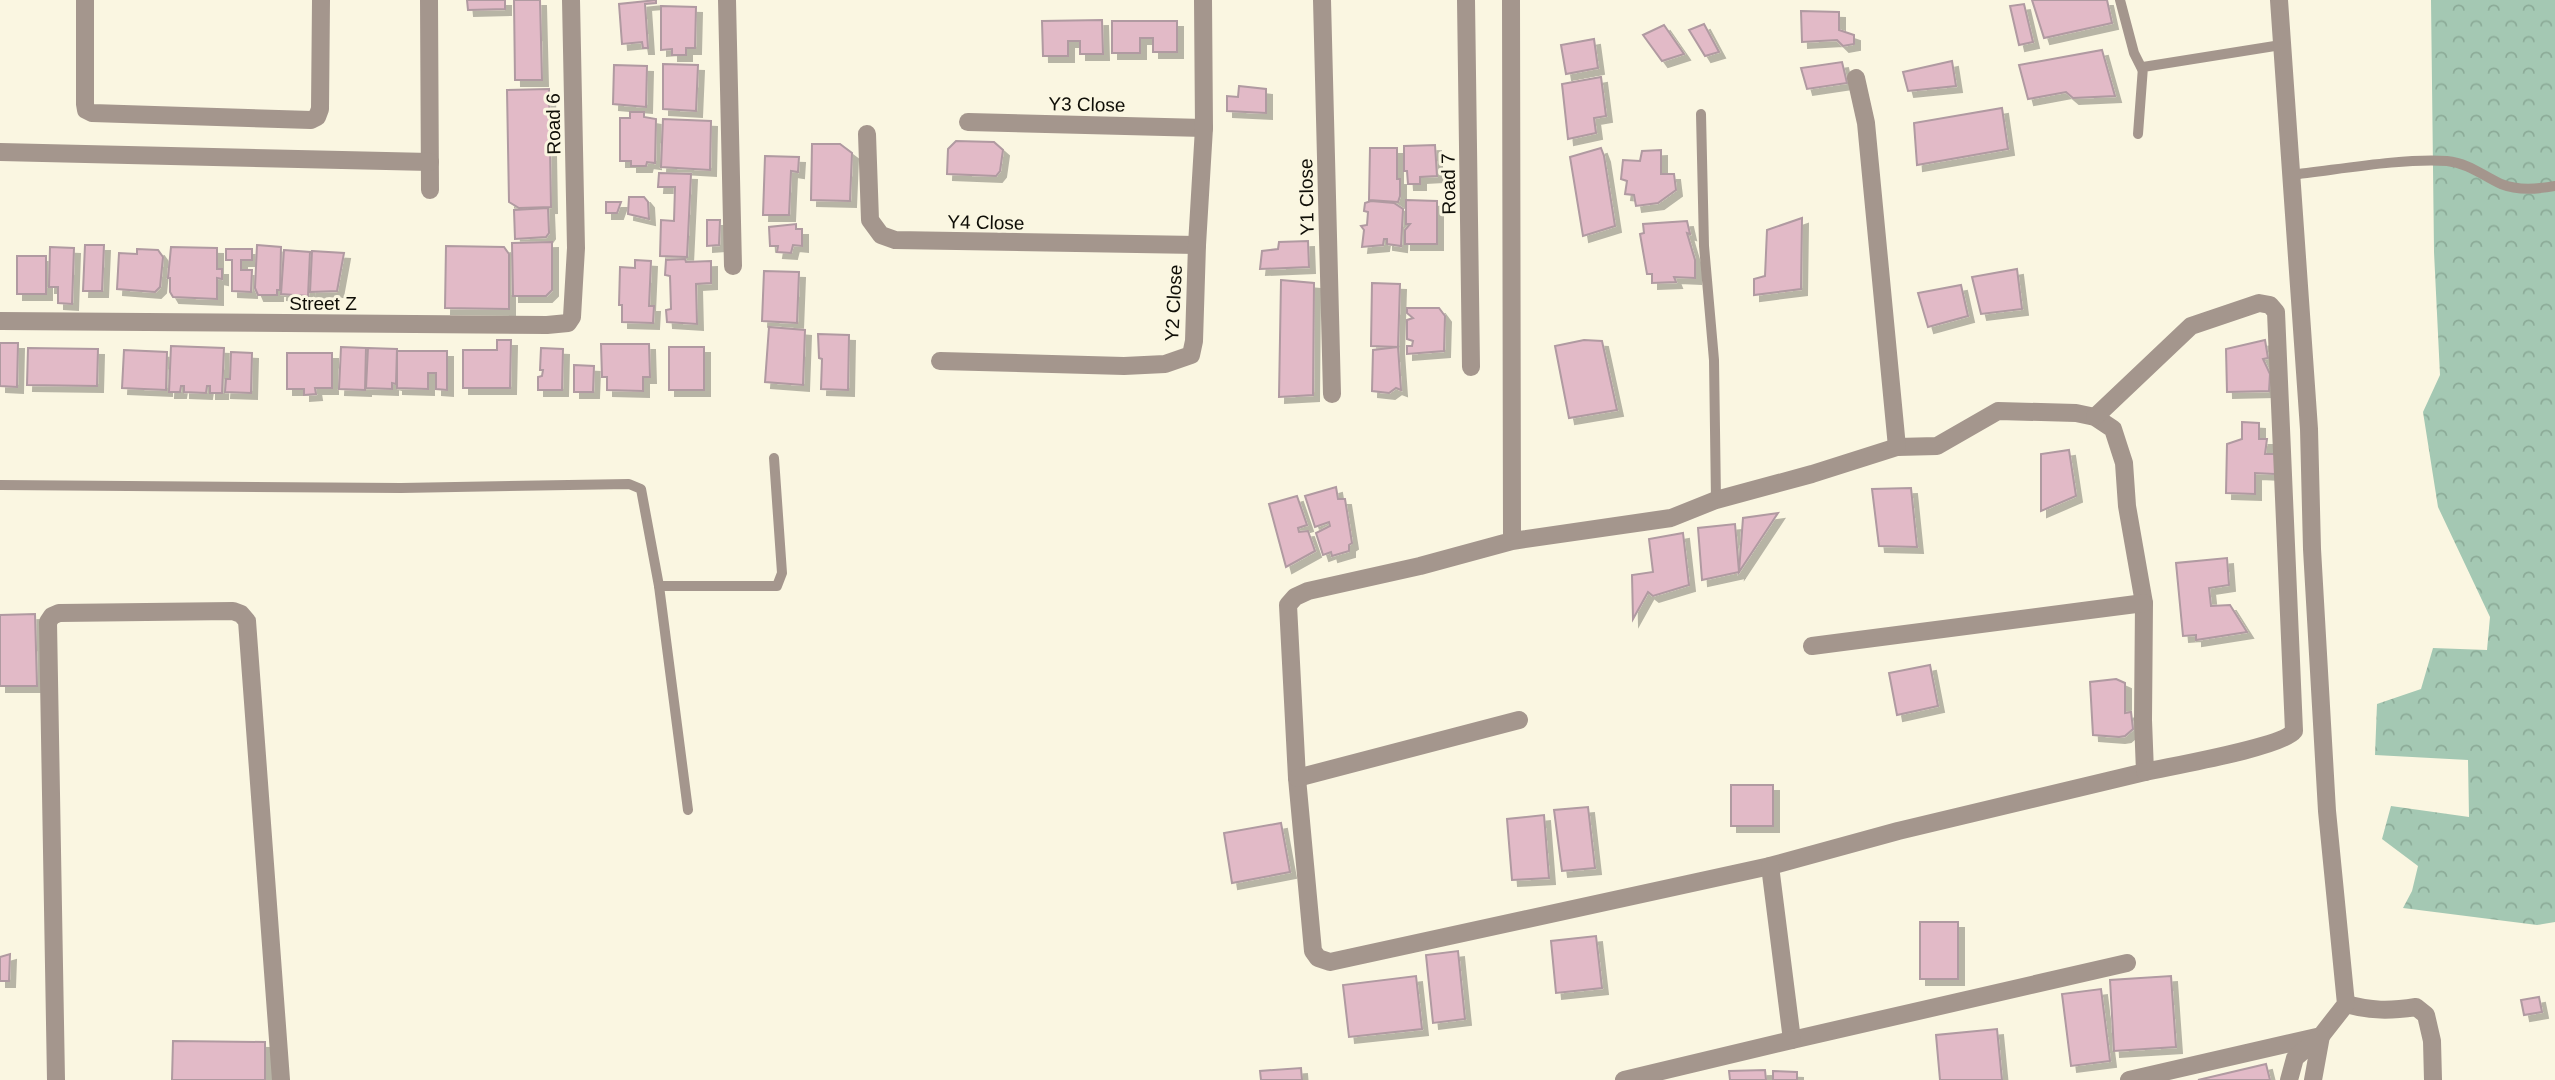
<svg xmlns="http://www.w3.org/2000/svg" width="2555" height="1080" font-family="Arial,sans-serif">
<defs>
<pattern id="forest-crowns" width="20" height="18" patternUnits="userSpaceOnUse" patternTransform="scale(1.75)"><rect width="20" height="18" fill="#a4c8b3"/><path d="M2 6a3 3 0 1 1 6 0M12 15a3 3 0 1 1 6 0" fill="none" stroke="#8cab98"/></pattern>
<filter id="shadow"><feDropShadow dx="6" dy="6" stdDeviation="0" flood-color="#0004"/></filter>
</defs>
<rect width="100%" height="100%" fill="#faf6e1"/>
<path fill="url(#forest-crowns)" d="M2431 0H2555V922L2537 925 2403 908 2412 891 2418 866 2382 839 2391 806 2469 817 2468 760 2375 755 2377 704 2421 689 2433 648 2487 650 2490 617 2438 507 2423 412 2440 375 2434 252Z"/>
<g fill="#e2bac7" stroke="#b09aa1" stroke-width="2" filter="url(#shadow)">
<path d="M467 0H505V9L468 10Z"/>
<path d="M514 0H540L542 80H515Z"/>
<path d="M656 0V3L645 4 648 48H643L642 42 622 44 619 4Z"/>
<path d="M2032 0H2107L2112 23 2044 38Z"/>
<path d="M2024 4 2033 42 2019 45 2010 6Z"/>
<path d="M661 6 696 7 695 48H686V55H672V49L661 50Z"/>
<path d="M1801 11 1839 12V30L1854 35V44L1843 46 1837 40 1802 42Z"/>
<path d="M1102 20 1103 54H1080V41H1068V56H1043L1042 21Z"/>
<path d="M1112 21H1177V52H1153V38H1140V53H1112Z"/>
<path d="M1704 24 1719 52 1705 56 1689 30Z"/>
<path d="M1664 25 1684 54 1662 61 1643 35Z"/>
<path d="M1594 39 1598 68 1566 74 1561 45Z"/>
<path d="M2102 50 2115 96 2073 98 2066 92 2028 99 2019 65Z"/>
<path d="M1952 61 1956 86 1908 91 1903 72Z"/>
<path d="M1842 62 1847 83 1807 89 1801 68Z"/>
<path d="M663 64 698 65 696 111 663 109Z"/>
<path d="M614 65 647 66 646 107 613 104Z"/>
<path d="M1601 77 1606 116 1594 118 1596 133 1568 139 1562 84Z"/>
<path d="M1239 86 1266 89V113L1227 111V96L1238 97Z"/>
<path d="M549 89 551 207 519 208 509 202 507 90Z"/>
<path d="M2002 108 2008 149 1917 165 1914 123Z"/>
<path d="M630 112H644V117L656 119 655 163 647 162 646 166H631V161H620V118H630Z"/>
<path d="M663 119 711 121 710 170 661 167Z"/>
<path d="M956 141 994 142 1003 150 1000 171 996 176 947 174 948 149Z"/>
<path d="M812 144H840L852 153 850 201 811 200Z"/>
<path d="M1435 145 1437 176 1420 177V184H1408L1407 171H1404V146Z"/>
<path d="M1370 148H1397V179H1400V196L1398 202 1369 200Z"/>
<path d="M1601 148 1604 156 1615 226 1583 236 1570 157Z"/>
<path d="M1661 150V174H1674L1676 190 1658 203 1636 206 1634 195 1625 194 1627 181 1621 179 1623 160 1640 161 1642 151Z"/>
<path d="M765 156 799 157 798 172 791 171 789 215H763Z"/>
<path d="M659 173 691 174 687 257 660 256 661 220 674 221 675 187H658Z"/>
<path d="M629 197H644L648 202 649 219 628 214Z"/>
<path d="M1406 200 1437 201V244H1405V230L1410 224H1406Z"/>
<path d="M1371 201 1394 203 1403 209 1401 246 1387 244V239H1384L1383 245 1362 247 1364 230 1361 226 1367 225 1368 212 1364 211 1365 203Z"/>
<path d="M606 202H621L617 213H606Z"/>
<path d="M548 208 549 233 546 237 515 239 514 210Z"/>
<path d="M1802 218 1801 289 1754 295V279L1765 276 1767 230Z"/>
<path d="M707 220H720L719 245 707 246Z"/>
<path d="M1687 221 1690 234 1687 233 1695 260V278L1674 277 1676 282 1652 283V274H1647L1640 234 1644 233 1643 224Z"/>
<path d="M796 224V229H802V246L793 245 791 253 777 252 778 246H770L769 227Z"/>
<path d="M1308 241 1309 267 1260 269 1262 251 1278 249 1279 242Z"/>
<path d="M552 242V290L546 296H513L512 243Z"/>
<path d="M85 245H104L102 291H83Z"/>
<path d="M257 245 281 247 280 290H277V295H258L255 288Z"/>
<path d="M446 246 504 247 509 254V309L445 308Z"/>
<path d="M50 247 74 248 72 304 58 303V287H49Z"/>
<path d="M171 247 217 248V269H222V279L217 278V299L173 297 170 292V278H168Z"/>
<path d="M137 249 158 250 163 257 160 287 155 292 117 289 119 253 137 254Z"/>
<path d="M226 249H252V260H241V270H252L251 292 232 291V260H226Z"/>
<path d="M284 250 310 252 308 296 281 294Z"/>
<path d="M312 251 344 253 337 291 310 292Z"/>
<rect x="17" y="256" width="29" height="38"/>
<path d="M685 259 686 262 711 261V283L696 284 697 324 667 322 666 310 671 309 670 276 665 275 666 260Z"/>
<path d="M635 260 651 261 649 306H654L653 323 622 322V305H619L620 267 635 268Z"/>
<path d="M2017 269 2022 309 1981 314 1972 277Z"/>
<path d="M764 271 799 272 797 323 762 321Z"/>
<path d="M1281 280 1314 283 1313 395 1279 397Z"/>
<path d="M1372 283 1400 284 1398 347 1371 346Z"/>
<path d="M1961 285 1968 316 1928 327 1918 293Z"/>
<path d="M1407 308H1439L1445 316 1444 351 1407 354V346H1412L1413 341 1407 339V320L1413 318 1407 313Z"/>
<path d="M769 327 805 330 803 385 765 382Z"/>
<path d="M818 334 849 335 848 390 821 389 822 359 819 358Z"/>
<path d="M497 340H511L510 388H463V350H497Z"/>
<path d="M1584 340 1602 341 1617 410 1569 418 1555 346Z"/>
<path d="M2265 340 2268 358 2263 359 2270 374 2269 391 2227 392 2226 349Z"/>
<path d="M0 343H18L17 387 0 386Z"/>
<path d="M601 344H649L650 377H643V391L607 390V377H602Z"/>
<path d="M171 346 224 348 222 393H210V386H207L206 393 184 392V386H181L180 392H169Z"/>
<path d="M341 347 366 348 365 390 339 389Z"/>
<rect x="669" y="347" width="35" height="43"/>
<path d="M1398 347 1401 390 1396 388 1389 393 1372 391 1373 350Z"/>
<path d="M28 348 98 349 97 386 27 385Z"/>
<path d="M368 348 397 349 396 384 392 383V389L366 388Z"/>
<path d="M541 348 563 349 562 390H538V377L542 376 543 370H540Z"/>
<path d="M124 350 167 352 166 390 122 388Z"/>
<path d="M397 351H447V390L436 389V373H428V389L397 388Z"/>
<path d="M231 352 252 353 251 393 225 392 226 379H230Z"/>
<path d="M287 353H332V388H315L316 394 304 395V389H287Z"/>
<path d="M574 365 594 366 593 392H574Z"/>
<path d="M2242 422 2259 423V439H2267L2265 454H2276L2275 474 2255 473V494L2226 493 2227 444 2242 439Z"/>
<path d="M2069 450 2076 496 2041 511V454Z"/>
<path d="M1336 487 1338 499H1345L1352 543 1349 545V551L1332 556 1331 552 1323 555 1316 533 1330 526 1329 522 1315 527 1305 496Z"/>
<path d="M1911 488 1917 547 1879 546 1872 489Z"/>
<path d="M1297 496 1307 525 1298 528 1299 532 1308 531 1315 551 1286 567 1269 504Z"/>
<path d="M1778 513 1739 572 1743 518Z"/>
<path d="M1735 524 1739 572 1702 580 1698 528Z"/>
<path d="M1683 533 1689 585 1653 596 1648 592 1633 619 1632 575 1653 572 1649 539Z"/>
<path d="M2227 558 2229 585 2209 588 2211 606 2230 605 2247 632 2196 640V635L2183 636 2176 563Z"/>
<path d="M35 614 37 686H0V615Z"/>
<path d="M1930 665 1938 706 1897 715 1889 673Z"/>
<path d="M2116 679 2125 683V713L2131 712 2133 729 2125 736 2119 737 2093 735 2090 682Z"/>
<rect x="1731" y="785" width="42" height="41"/>
<path d="M1588 807 1595 868 1562 871 1554 810Z"/>
<path d="M1544 815 1549 878 1512 880 1507 819Z"/>
<path d="M1281 823 1290 872 1232 883 1224 833Z"/>
<rect x="1920" y="922" width="38" height="57"/>
<path d="M1596 936 1602 988 1556 993 1551 941Z"/>
<path d="M1458 951 1465 1019 1433 1023 1426 955Z"/>
<path d="M10 954 9 981H0V957Z"/>
<path d="M1416 976 1422 1029 1349 1037 1343 985Z"/>
<path d="M2171 976 2176 1047 2114 1051 2110 980Z"/>
<path d="M2101 989 2110 1061 2071 1066 2062 994Z"/>
<path d="M2539 997 2542 1012 2524 1015 2521 1000Z"/>
<path d="M1997 1029 2002 1080H1940L1936 1035Z"/>
<path d="M173 1041 265 1042V1080H172Z"/>
<path d="M2266 1064 2270 1080H2198Z"/>
<path d="M1301 1068 1302 1080H1261L1260 1071Z"/>
<path d="M1765 1070 1766 1080H1730L1729 1071Z"/>
<path d="M1773 1071 1797 1072V1080H1773Z"/>
</g>
<g fill="none" stroke-linecap="round" stroke-linejoin="round">
<g stroke="#a4968d" stroke-width="10">
<path d="M2120 0 2134 53 2142 69"/>
<path d="M1701 114 1704 246 1714 360 1716 500"/>
<path d="M2138 134 2143 67 2281 45"/>
<path d="M2290 175C2337 170 2400 158 2447 161 2468 163 2482 175 2501 184 2519 191 2537 189 2555 186"/>
<path d="M0 485 401 488 629 484 641 489 659 586 688 810"/>
<path d="M659 586H777L782 573 774 458"/>
</g>
<g stroke="#a4968d" stroke-width="18">
<path d="M85 0V104L86 110 92 113 311 120 317 117 320 109 321 0"/>
<path d="M429 0 430 190"/>
<path d="M727 0 733 266"/>
<path d="M1322 0 1332 394"/>
<path d="M1466 0 1471 367"/>
<path d="M1511 0 1512 541 1671 518 1716 500 1812 474 1897 447 1937 446 1998 411 2076 413 2095 417 2113 429 2124 463 2127 506 2144 603 2143 720 2145 772 1898 831 1770 866 1330 962 1318 958 1313 951 1297 778 1288 605 1295 597 1308 591 1420 566 1512 541"/>
<path d="M1856 78 1866 123 1897 447"/>
<path d="M968 122 1204 128"/>
<path d="M867 134 870 220 881 235 895 240 1197 245"/>
<path d="M0 152 430 162"/>
<path d="M0 321 547 325 568 323 572 317 576 248 571 0"/>
<path d="M940 361 1124 366 1165 364 1191 355 1194 341 1197 245 1204 128 1203 0"/>
<path d="M2095 417 2191 326 2259 303 2270 305 2276 312 2294 731C2283 747 2171 766 2145 772"/>
<path d="M1812 646 2144 603"/>
<path d="M1297 778 1519 720"/>
<path d="M1770 866 1792 1040 2127 963"/>
<path d="M2346 1004C2371 1011 2390 1011 2416 1007L2426 1015 2432 1041 2433 1080"/>
<path d="M56 1080 48 622 52 616 59 613 233 611 241 614 247 621 281 1080"/>
<path d="M1624 1080 1792 1040"/>
<path d="M2129 1080 2321 1036 2346 1004 2327 811 2312 549 2309 429 2279 0"/>
<path d="M2289 1080 2295 1058 2321 1036 2313 1080"/>
</g>
</g>
<g text-anchor="middle" stroke-width="6" stroke-linejoin="round" paint-order="stroke">
<g font-size="19" fill="#0f0e07" stroke="#faf6e1">
<text transform="translate(1087 104) rotate(1)" y="7">Y3 Close</text>
<text transform="translate(553 124) rotate(-91)" y="7">Road 6</text>
<text transform="translate(1448 184) rotate(-91)" y="7">Road 7</text>
<text transform="translate(1306 197) rotate(-91)" y="7">Y1 Close</text>
<text transform="translate(986 222) rotate(1)" y="7">Y4 Close</text>
<text x="323" y="310">Street Z</text>
<text transform="translate(1173 303) rotate(-87)" y="7">Y2 Close</text>
</g>
</g>
</svg>
